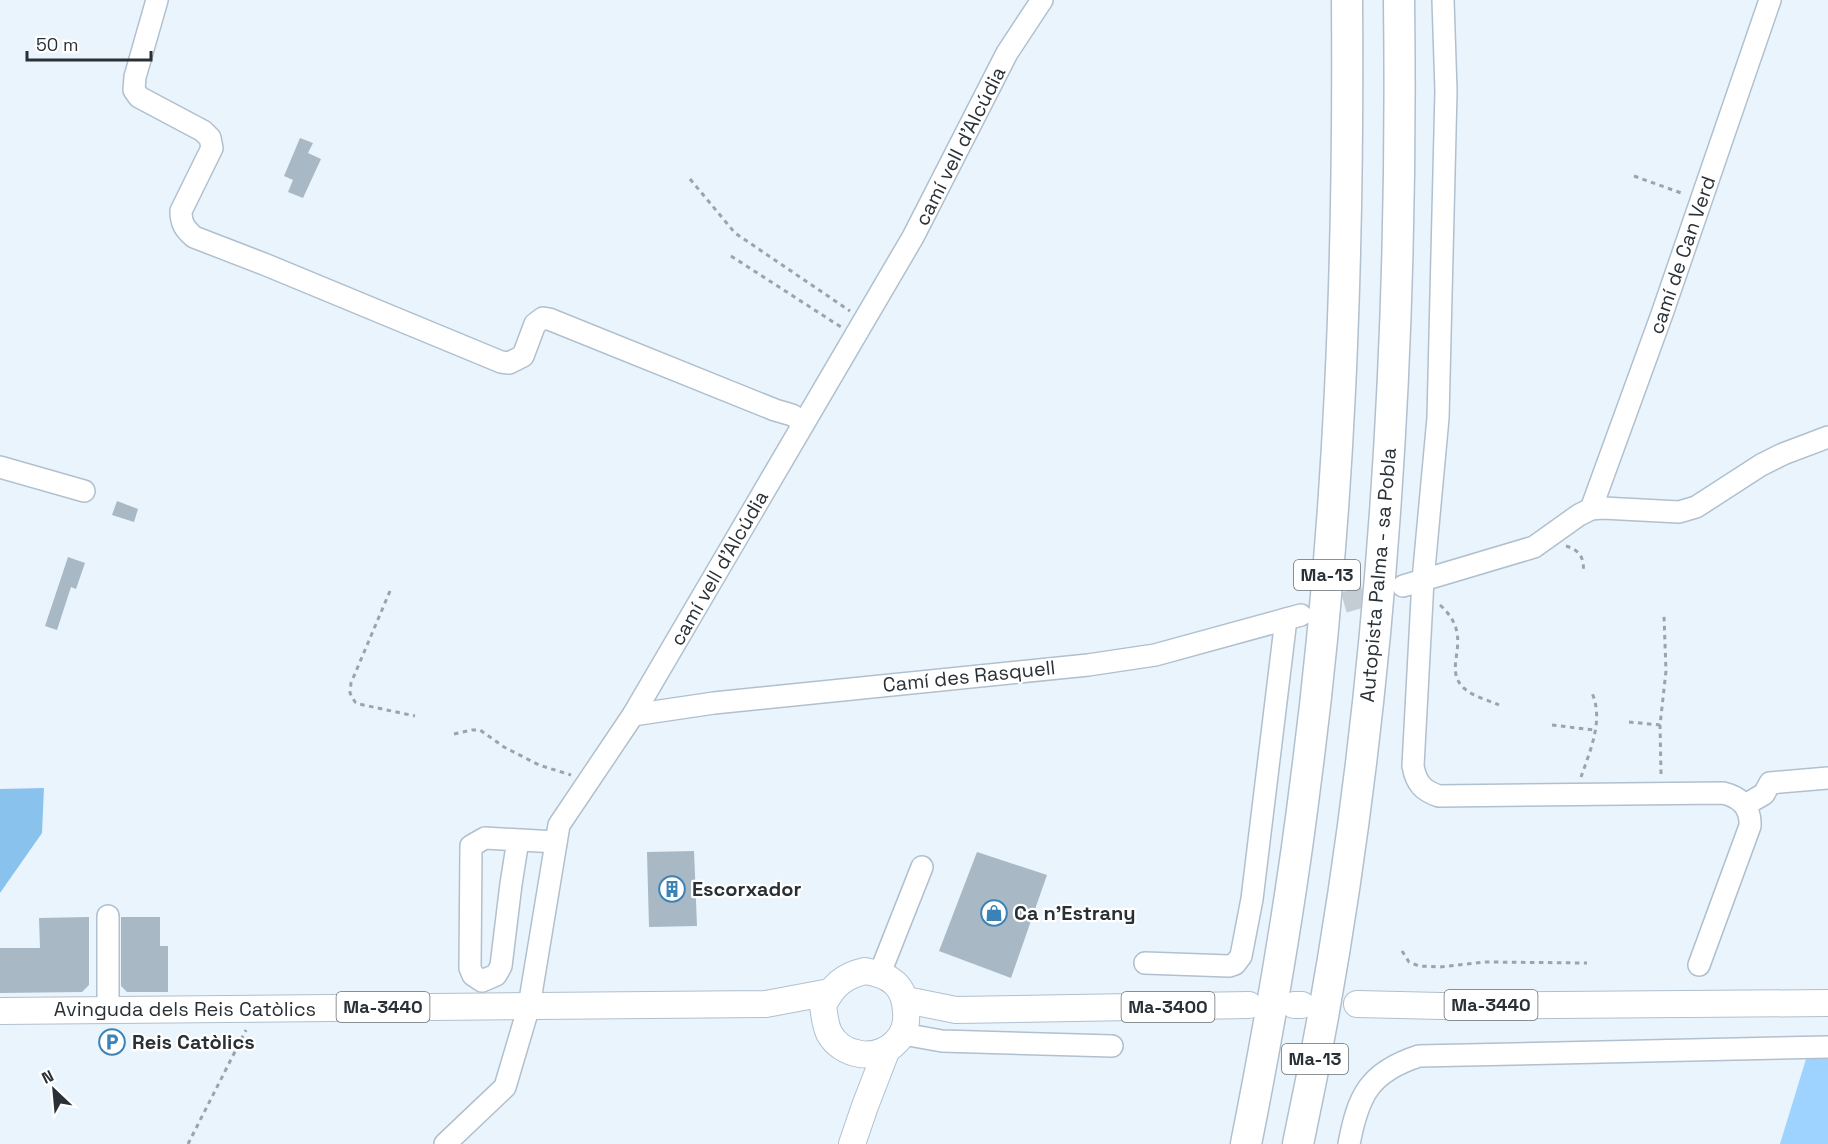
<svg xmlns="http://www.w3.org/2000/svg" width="1828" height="1144" font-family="'Space Grotesk',sans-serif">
<rect width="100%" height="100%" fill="#eaf4fc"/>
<path fill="#9dd3fe" d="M1806 1059H1828V1144H1780Z"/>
<path fill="#8ac2ee" d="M44 788 42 833 0 893V789Z"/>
<g fill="#a8b8c5">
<path d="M300 138 313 143 308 153 321 159 303 198 288 192 293 180 284 176Z"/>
<path d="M117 501 138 509 134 522 112 515Z"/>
<path d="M68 557 85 563 76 589 71 587 57 630 45 626Z"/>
<path d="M694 851 697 926 649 927 647 852Z"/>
<path d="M977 852 1047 875 1011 978 939 951Z"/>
<path d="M89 917V985L82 992 0 993V948H40L39 918Z"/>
<path d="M121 917H160V946H168V992H127L121 986Z"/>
</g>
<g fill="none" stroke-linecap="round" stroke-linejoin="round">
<path stroke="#c4cdd4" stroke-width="21" stroke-dasharray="21 10" stroke-linecap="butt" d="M1314 611 1391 589"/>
<g stroke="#b0c0ce" stroke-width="24">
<g id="minor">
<path d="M157 0 135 77 134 90 139 97 203 131 210 138 212 148 181 211C181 224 185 229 194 237L264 264 501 362 509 363 523 356 535 324 543 318 549 319 775 410 792 415 804 422"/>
<path d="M1443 0 1446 91 1438 418 1423 580 1413 766C1416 783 1423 791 1439 796L1723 793C1740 797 1751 807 1750 826L1699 965"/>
<path d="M0 467 84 491"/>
<path d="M1591 509 1662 314 1770 0"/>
<path d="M1403 586 1534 547 1579 515 1591 509 1603 508 1679 512 1696 507 1761 465 1783 454 1828 437"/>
<path d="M633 715 714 703 1088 665 1155 655 1301 615"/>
<path d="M1745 805 1764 794 1770 783 1828 778"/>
<path d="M518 840 511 884 501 966 496 975 482 981 473 975 470 968 471 846 485 838 556 842"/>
<path d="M1145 963 1229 966 1235 964 1241 956 1252 899 1286 619"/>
<path d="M880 973 922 867"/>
<path d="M108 1010V916"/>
<path d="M903 1034 942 1041 1112 1046"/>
<path d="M445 1144 505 1087 529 1006 559 825 633 715 913 237 1007 53 1042 0"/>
<path d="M1349 1144C1358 1096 1369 1072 1419 1056L1828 1047"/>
</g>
</g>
<g stroke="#b0c0ce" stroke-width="28">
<g id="major">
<path d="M865 971C890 975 905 985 906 1012 907 1023 905 1033 896 1042 877 1062 842 1057 829 1033 825 1024 824 1014 823 1005 833 986 843 976 865 971Z"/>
<path d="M906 1000 956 1010 1249 1005"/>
<path d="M1357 1004 1441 1006 1828 1003"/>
<path d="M1294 1005H1302"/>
<path d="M0 1011 766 1004 830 992"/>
<path d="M852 1144 865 1106 887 1049"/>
</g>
</g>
<g stroke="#b0c0ce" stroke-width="33">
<g id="highway">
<path d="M1246 1144C1270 1023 1291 901 1306 779 1340 521 1349 260 1347 0"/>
<path d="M1298 1144C1378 769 1404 383 1399 0"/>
</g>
</g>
<g stroke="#9ba4ab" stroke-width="3" stroke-dasharray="4.5 4.5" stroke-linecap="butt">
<path d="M1634 176 1684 194"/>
<path d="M690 179 735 233 850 311"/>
<path d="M731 256 841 327"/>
<path d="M1566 546C1580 550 1585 559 1583 573"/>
<path d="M390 591 351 683 350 693 355 702 359 704 415 716"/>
<path d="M1440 605C1478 639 1439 667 1465 689 1474 697 1488 700 1499 705"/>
<path d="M1629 722 1660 725"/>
<path d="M1552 725 1594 730"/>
<path d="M454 734 472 730H480L504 747 539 765 571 775"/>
<path d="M1661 774 1660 725 1666 671 1664 616"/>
<path d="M1581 777C1590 751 1604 720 1592 693"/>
<path d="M1402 951 1409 962 1419 966 1440 967 1486 962 1587 963"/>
<path d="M188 1144 246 1030"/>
</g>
<use href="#minor" stroke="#fff" stroke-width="21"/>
<use href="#major" stroke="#fff" stroke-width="26"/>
<use href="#highway" stroke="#fff" stroke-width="30"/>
</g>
<defs>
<g id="building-ring" transform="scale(1.35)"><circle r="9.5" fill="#fff" stroke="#3b83b7" stroke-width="1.5"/><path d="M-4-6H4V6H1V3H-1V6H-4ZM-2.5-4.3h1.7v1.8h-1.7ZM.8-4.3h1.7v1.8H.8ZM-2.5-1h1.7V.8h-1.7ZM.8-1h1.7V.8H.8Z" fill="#3b83b7"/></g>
<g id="shop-ring" transform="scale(1.35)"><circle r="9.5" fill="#fff" stroke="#3b83b7" stroke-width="1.5"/><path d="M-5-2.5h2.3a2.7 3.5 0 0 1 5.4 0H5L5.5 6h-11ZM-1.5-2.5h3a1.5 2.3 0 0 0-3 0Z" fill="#3b83b7"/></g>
<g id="parking-ring" transform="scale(1.35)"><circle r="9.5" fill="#fff" stroke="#3b83b7" stroke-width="1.5"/><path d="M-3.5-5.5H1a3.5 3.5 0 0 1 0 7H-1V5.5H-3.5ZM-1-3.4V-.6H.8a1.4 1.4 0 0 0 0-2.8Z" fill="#3b83b7"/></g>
</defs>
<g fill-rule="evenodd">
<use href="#building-ring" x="672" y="889"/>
<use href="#shop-ring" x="994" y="913"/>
<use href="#parking-ring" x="112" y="1042"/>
</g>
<g text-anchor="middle" stroke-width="4.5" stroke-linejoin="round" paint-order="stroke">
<g fill="#fff" stroke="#6a6f72" stroke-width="1.5">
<rect x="1294" y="560" width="66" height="30" rx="4.5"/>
<rect x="1444.5" y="990" width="93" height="30" rx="4.5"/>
<rect x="336.5" y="992" width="93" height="30" rx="4.5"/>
<rect x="1121.5" y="992" width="93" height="30" rx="4.5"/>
<rect x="1282" y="1044" width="66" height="30" rx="4.5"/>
</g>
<g font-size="18" font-weight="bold" fill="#2a3136">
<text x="1327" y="581">Ma-13</text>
<text x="1491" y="1011">Ma-3440</text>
<text x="383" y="1013">Ma-3440</text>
<text x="1168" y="1013">Ma-3400</text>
<text x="1315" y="1065">Ma-13</text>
</g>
<g font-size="20" fill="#2a3136" stroke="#fff">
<text transform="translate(960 146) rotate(-63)" y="7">camí vell d'Alcúdia</text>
<text transform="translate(1682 255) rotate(-71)" y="7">camí de Can Verd</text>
<text transform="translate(719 568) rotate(-60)" y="7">camí vell d'Alcúdia</text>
<text transform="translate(1378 575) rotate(-85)" y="7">Autopista Palma - sa Pobla</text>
<text transform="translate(969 676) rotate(-6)" y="7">Camí des Rasquell</text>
<text x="185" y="1016">Avinguda dels Reis Catòlics</text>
</g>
<g font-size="20" font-weight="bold" fill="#2a3136" stroke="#fff" text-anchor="start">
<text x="692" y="896">Escorxador</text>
<text x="1014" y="920">Ca n'Estrany</text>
<text x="132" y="1049">Reis Catòlics</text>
</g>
</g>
<g transform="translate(54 1090) rotate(334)" stroke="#ffffff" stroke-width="4.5" paint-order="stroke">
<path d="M0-4.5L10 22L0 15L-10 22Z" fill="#2a3136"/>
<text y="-9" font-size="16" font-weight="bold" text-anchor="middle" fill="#2a3136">N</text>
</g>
<path d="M27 51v9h124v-9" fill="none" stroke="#2a3136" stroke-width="3"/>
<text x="36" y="51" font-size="18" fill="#2a3136" stroke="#ffffff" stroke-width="4.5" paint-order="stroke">50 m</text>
</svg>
